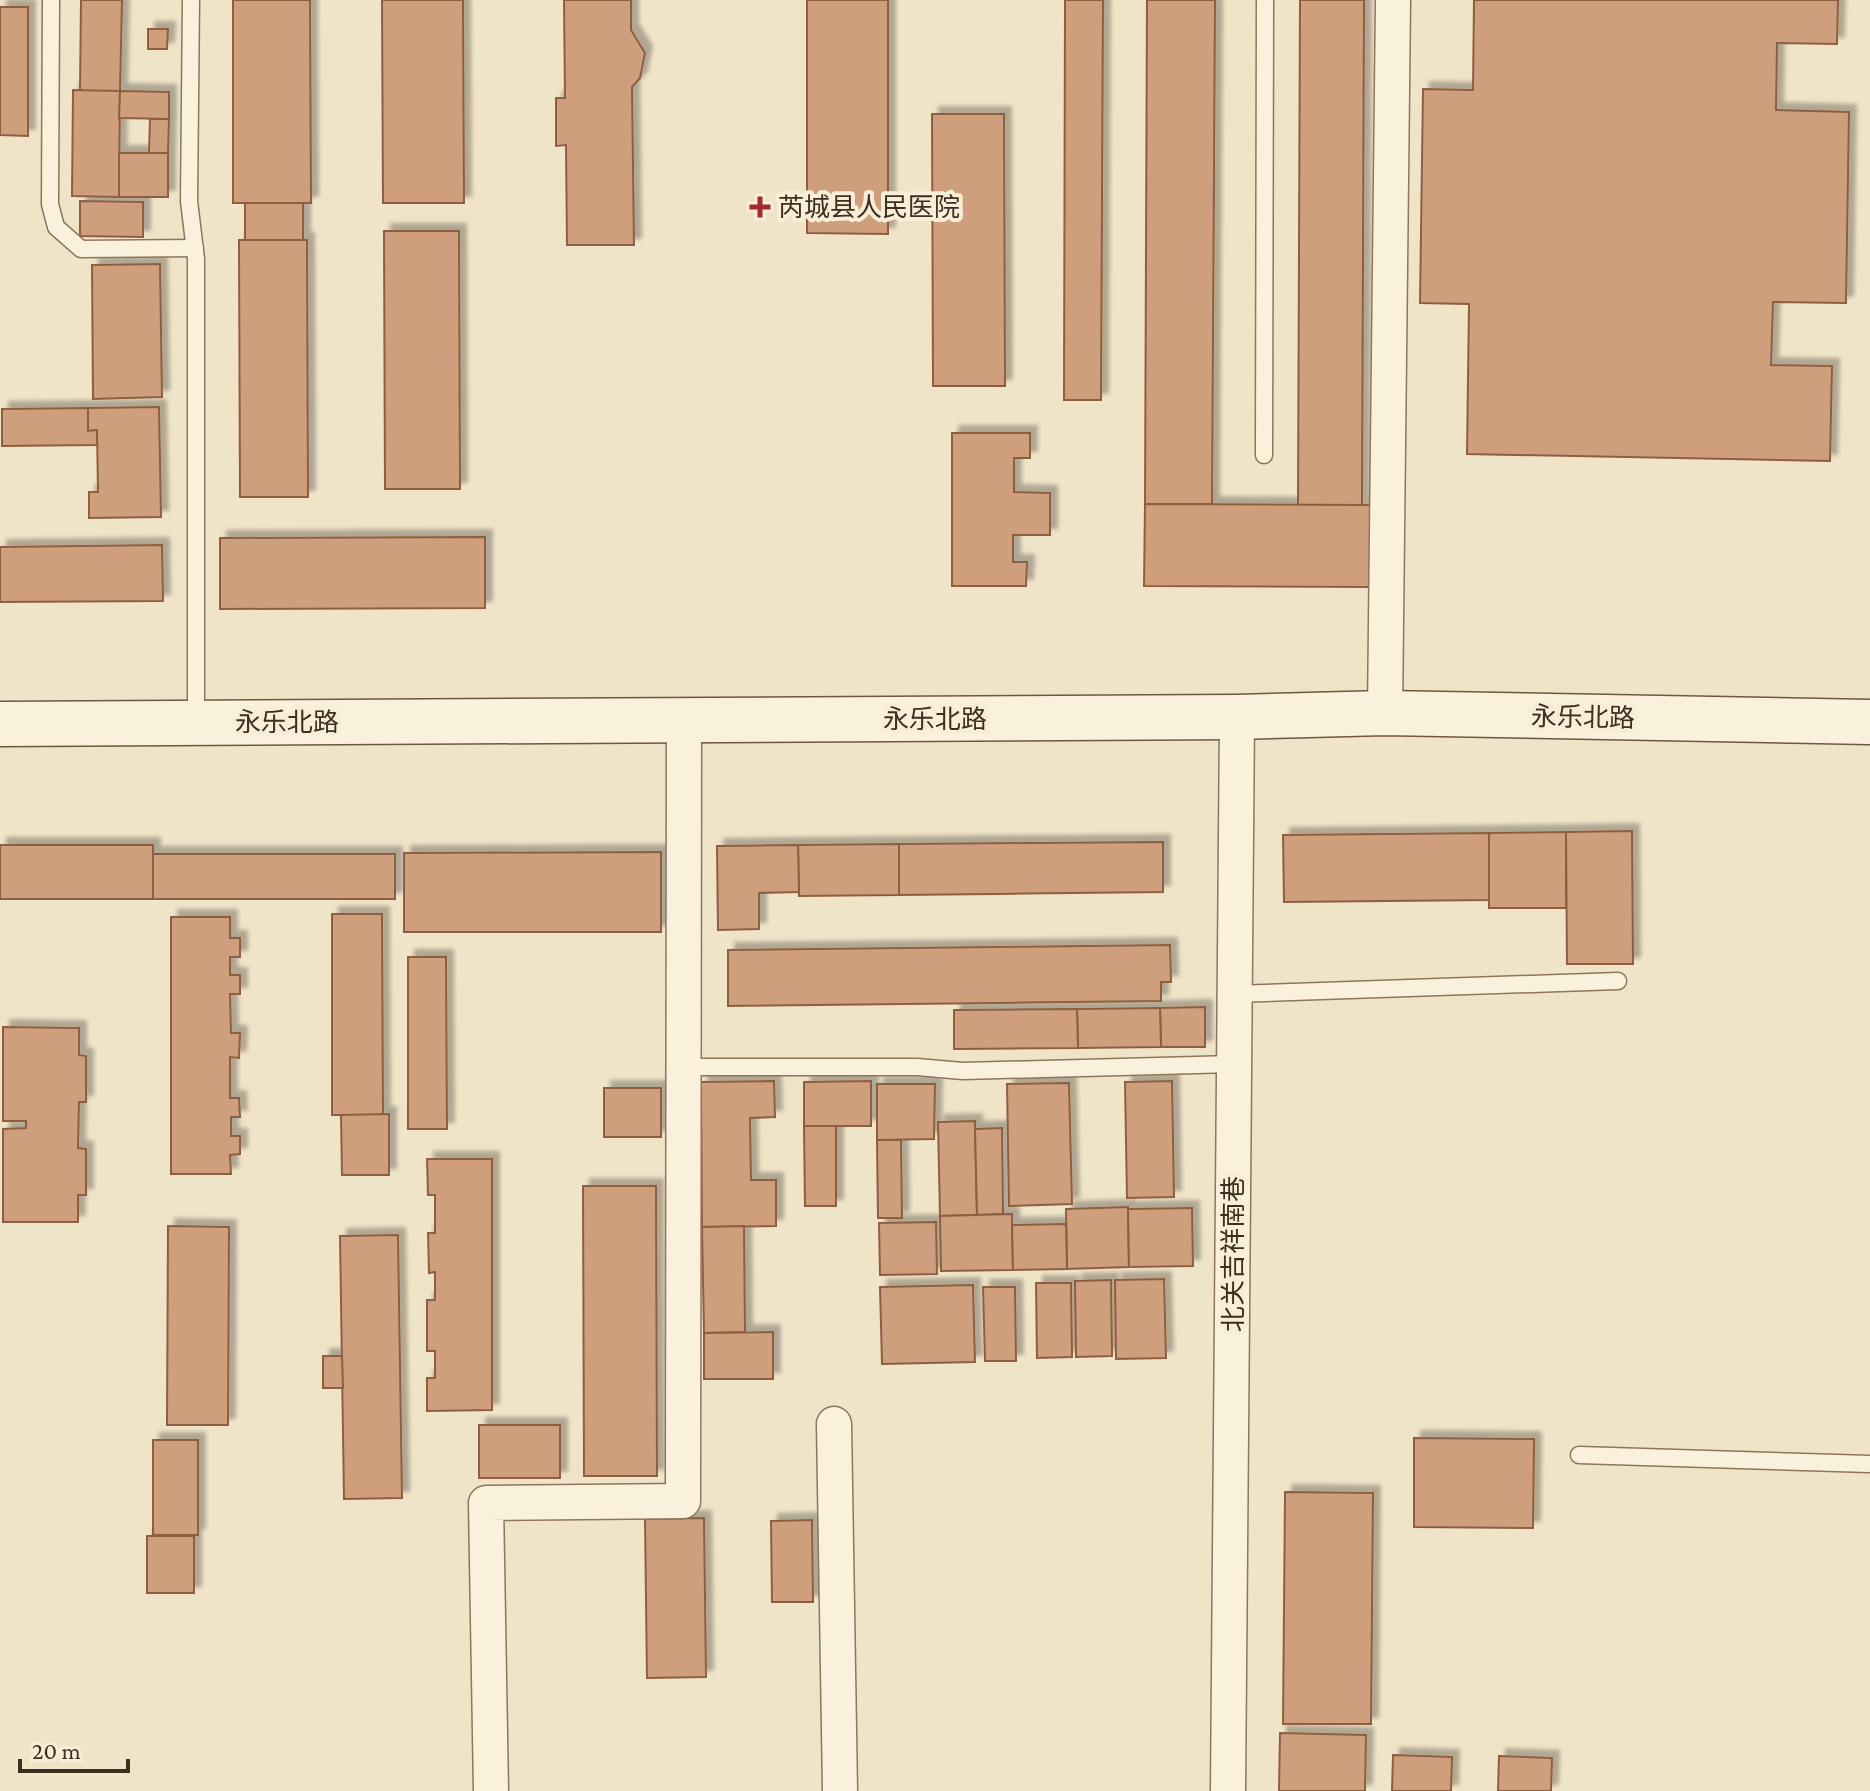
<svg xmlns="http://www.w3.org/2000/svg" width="1870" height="1791" font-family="'Crimson Pro','Noto Sans SC',serif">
<defs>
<filter id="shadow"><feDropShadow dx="7" dy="-7" stdDeviation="2" flood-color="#0004"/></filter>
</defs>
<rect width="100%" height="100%" fill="#f0e4c8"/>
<g fill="#cf9f7d" stroke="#8d5f41" stroke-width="2" filter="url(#shadow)">
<path d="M81 0H122L120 91H80Z"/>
<path d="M233 0H310L311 203H233Z"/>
<path d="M382 0H463L464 203H383Z"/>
<path d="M564 0H631V30L645 53 640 78 632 87 634 245H567L566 145 556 146V98H565Z"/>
<path d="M807 0H888V234L807 233Z"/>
<path d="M1065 0H1103L1101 400H1064Z"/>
<path d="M1147 0H1215L1212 504H1145Z"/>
<path d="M1300 0H1364L1362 505H1298Z"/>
<path d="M1474 0H1838L1837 44 1777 43 1776 110 1849 112 1846 303 1773 302 1771 365 1832 366 1830 461 1467 454 1469 304 1420 303 1423 89 1473 90Z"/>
<path d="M0 7H28V136L0 135Z"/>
<path d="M148 29H168L167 49H148Z"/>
<path d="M73 90 120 91 119 197 72 196Z"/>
<path d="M120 91 169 92V119L119 118Z"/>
<path d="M932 114H1004L1005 386H933Z"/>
<path d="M150 119H169L168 153H149Z"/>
<rect x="119" y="153" width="49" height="44"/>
<path d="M80 201 143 202V237L80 236Z"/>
<rect x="245" y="203" width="58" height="37"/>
<path d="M384 231H459L460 489H385Z"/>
<path d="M239 240H307L308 497H240Z"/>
<path d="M160 264 162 397 93 399 92 265Z"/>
<path d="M159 407 161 517 89 518V492H98L97 430 88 431V408Z"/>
<path d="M88 408V431L97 430V445L2 446V409Z"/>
<path d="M952 433H1030V458H1014V492L1050 493V535H1013V562H1027L1026 586H952Z"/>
<path d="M1145 504 1373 505 1372 587 1144 586Z"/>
<path d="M485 537V608L220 609V538Z"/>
<path d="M162 545 163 601 0 602V547Z"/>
<path d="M1632 831 1633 964H1567L1566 832Z"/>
<path d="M1566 832V908H1489V833Z"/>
<path d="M1489 833V900L1284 902 1283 835Z"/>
<path d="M1163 842V892L899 895V844Z"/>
<path d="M899 844V895L799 896 798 845Z"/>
<rect x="0" y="845" width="153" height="54"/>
<path d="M798 845 799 892 759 893V929L718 930 717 846Z"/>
<path d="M661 852V932H404V853Z"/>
<rect x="153" y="854" width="242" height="45"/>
<path d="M332 914H382L383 1115H332Z"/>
<path d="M171 917H230V938H240V957H230V975H240V994H230L231 1033H240L239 1058 230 1057V1098H239L240 1117H231V1136H240V1154L230 1155 231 1174H171Z"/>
<path d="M1170 945 1171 982H1161V1001L728 1006V950Z"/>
<path d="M408 957H446L447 1129H408Z"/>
<path d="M1205 1007V1047H1161L1160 1008Z"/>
<path d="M1160 1008 1161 1047 1078 1048 1077 1009Z"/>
<path d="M1077 1009 1078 1048 954 1049V1010Z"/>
<path d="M3 1027 79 1028V1055L86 1056V1102H79L78 1148 86 1149V1195H78V1222H3V1129L26 1128V1121H3Z"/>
<path d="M774 1081 775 1117 750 1118 751 1180H776V1226L702 1227 701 1082Z"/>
<path d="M871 1081V1126H804V1082Z"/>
<path d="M1172 1081 1174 1197 1127 1198 1125 1082Z"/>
<path d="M1069 1083 1072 1204 1009 1206 1007 1084Z"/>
<path d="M877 1084H935L934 1139 877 1140Z"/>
<rect x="604" y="1088" width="57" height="49"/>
<path d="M389 1114V1175H342L341 1115Z"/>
<path d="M975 1121 977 1215 940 1216 938 1122Z"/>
<path d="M804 1126H836V1206H805Z"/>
<path d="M1002 1128 1003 1214 977 1215 975 1129Z"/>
<path d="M877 1140H901L902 1218H878Z"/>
<path d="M427 1159H492V1410L427 1411V1378H435V1351H427V1300H435V1272L429 1273 428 1233H435V1195H428Z"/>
<path d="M583 1186H656L657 1476H584Z"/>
<path d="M1128 1207 1129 1267 1067 1269 1066 1209Z"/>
<path d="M1192 1208 1193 1266 1129 1267 1128 1209Z"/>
<path d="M1012 1214 1013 1270 941 1271 940 1216Z"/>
<path d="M936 1222 937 1274 880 1275 879 1223Z"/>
<path d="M1066 1224 1067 1269 1013 1270 1012 1225Z"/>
<path d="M168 1226 229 1227 228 1425H167Z"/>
<path d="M744 1226 745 1332 704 1333 702 1227Z"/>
<path d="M398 1235 402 1498 344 1499 340 1236Z"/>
<path d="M1164 1279 1166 1358 1116 1359 1115 1280Z"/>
<path d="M1111 1280 1112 1356 1076 1357 1075 1281Z"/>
<path d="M1036 1283H1071L1072 1357 1037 1358Z"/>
<path d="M973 1285 975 1362 882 1364 880 1287Z"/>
<path d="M983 1287H1015L1016 1361H985Z"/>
<path d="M773 1332V1379H704V1333Z"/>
<path d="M323 1356H342L343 1388H323Z"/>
<rect x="479" y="1425" width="81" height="53"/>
<path d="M1414 1438 1534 1439 1533 1528 1414 1527Z"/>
<rect x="153" y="1440" width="45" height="95"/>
<path d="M1285 1492 1373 1493 1371 1724H1283Z"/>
<path d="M704 1518 706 1677 647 1678 645 1519Z"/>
<path d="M812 1520 813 1602H772L771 1521Z"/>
<rect x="147" y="1536" width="47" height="57"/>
<path d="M1280 1733 1366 1735 1365 1791H1279Z"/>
<path d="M1393 1755 1452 1757 1451 1791H1392Z"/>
<path d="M1499 1756 1552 1758 1551 1791H1498Z"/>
</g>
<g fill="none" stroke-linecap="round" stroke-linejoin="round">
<g stroke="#8d765c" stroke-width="19">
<g id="lane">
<path d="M51 0 50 204 56 227 81 249 195 248"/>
<path d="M191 0 189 201 196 259V721"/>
<path d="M1264 455 1265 0"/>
<path d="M1234 994 1618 981"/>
<path d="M684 1067H917L963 1071 1234 1064"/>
<path d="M1579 1455 1870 1464"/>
</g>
</g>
<g stroke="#8d765c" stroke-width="37">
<g id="street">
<path d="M1385 713 1393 0"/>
<path d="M834 1424 840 1791"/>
<path d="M491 1791 486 1503 683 1501 684 720"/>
<path d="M1228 1791 1237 717"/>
</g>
</g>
<g stroke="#6f573f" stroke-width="47">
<path id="secondary" d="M0 724 1237 717 1385 713 1870 722"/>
</g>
<use href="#lane" stroke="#faf1dc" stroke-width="16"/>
<use href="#street" stroke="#faf1dc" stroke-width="34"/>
<use href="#secondary" stroke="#faf1dc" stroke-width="44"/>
</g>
<path fill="#9e2a2b" stroke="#f7eed8" stroke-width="3" d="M756 195h8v8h8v8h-8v8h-8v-8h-8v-8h8z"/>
<g text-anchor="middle" stroke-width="8" stroke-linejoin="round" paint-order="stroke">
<g font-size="26" fill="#3d2e20" stroke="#f7eed8" text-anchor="start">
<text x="778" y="216">芮城县人民医院</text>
</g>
<g font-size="26" fill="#3d2e20" stroke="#f7eed8">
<text transform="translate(1583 717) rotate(1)" y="9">永乐北路</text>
<text x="935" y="728">永乐北路</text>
<text x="287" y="731">永乐北路</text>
<text transform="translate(1233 1254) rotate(-90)" y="9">北关吉祥南巷</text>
</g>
</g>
<path d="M20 1759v12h108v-12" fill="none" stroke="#3d2e20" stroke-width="4"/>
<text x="32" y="1759" font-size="24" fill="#3d2e20" stroke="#f7eed8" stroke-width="6" paint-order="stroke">20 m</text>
</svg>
